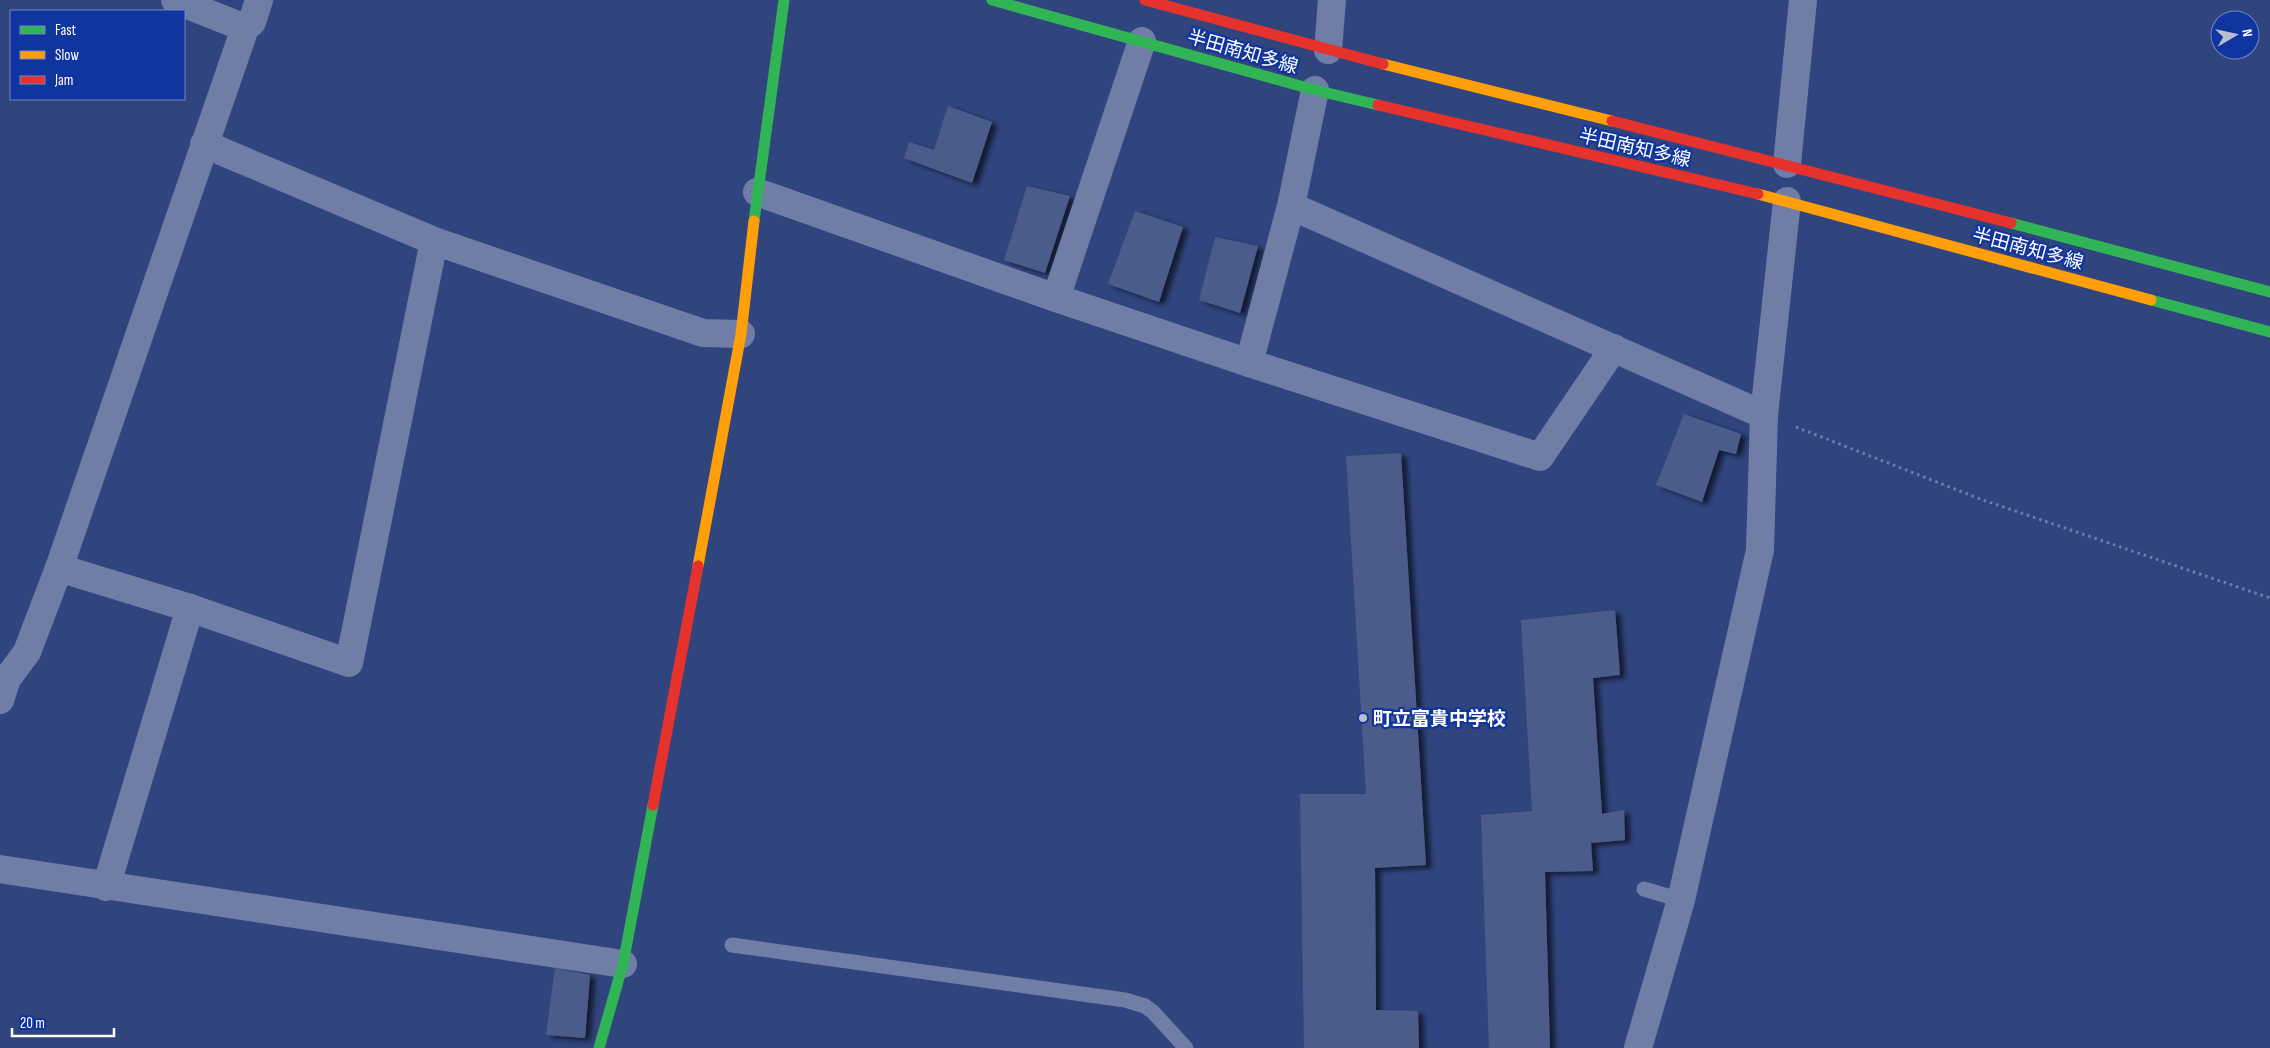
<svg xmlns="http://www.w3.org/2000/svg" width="2270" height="1048" font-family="'Sofia Sans Condensed','Noto Sans JP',sans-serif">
<defs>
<filter id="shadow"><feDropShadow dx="5.5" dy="3" stdDeviation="2.5" flood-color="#0009"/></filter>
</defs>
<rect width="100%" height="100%" fill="#30447e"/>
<g fill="#4c5c8b" filter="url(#shadow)">
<path d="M948 106 992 122 972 183 904 158 909 142 934 150Z"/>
<path d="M1027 186 1070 196 1045 273 1004 260Z"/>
<path d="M1135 211 1183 227 1159 302 1108 284Z"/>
<path d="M1215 237 1258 246 1240 313 1199 300Z"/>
<path d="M1684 414 1741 434 1736 454 1719 450 1702 502 1656 485Z"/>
<path d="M1401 453 1426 865 1375 868 1376 1010 1418 1011 1419 1048H1304L1300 794H1366L1346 456Z"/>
<path d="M1615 610 1620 675 1593 678 1602 814 1624 810 1625 840 1591 843 1593 871 1545 872 1550 1048H1489L1481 815 1532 811 1521 620Z"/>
<path d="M555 968 590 975 585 1038 546 1035Z"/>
</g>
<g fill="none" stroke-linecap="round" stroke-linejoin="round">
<path stroke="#707ea7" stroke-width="3" stroke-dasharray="2.5 4" stroke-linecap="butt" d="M1796 427 1983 500 2270 598"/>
<g stroke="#707ea7" stroke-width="15">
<path d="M1644 889 1681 900"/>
<path d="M732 945 1125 1000 1145 1006 1153 1012 1186 1048"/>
</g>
<g stroke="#707ea7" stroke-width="28">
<path d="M175 0 245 28"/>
<path d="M1328 50 1332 0"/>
<path d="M1315 90 1291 206 1764 415"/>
<path d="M204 144 434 241 703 333 741 334"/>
<path d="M1787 164 1803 0"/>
<path d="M757 192 1056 298 1249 363 1540 457 1614 348"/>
<path d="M1056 298 1142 41"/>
<path d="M1249 363 1291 206"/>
<path d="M59 568 190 608 349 663 434 241"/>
<path d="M0 700 7 679 27 652 59 568 245 28 252 22 259 0"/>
<path d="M0 869 623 964"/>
<path d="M106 887 190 608"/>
<path d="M1638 1048 1681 900 1760 550 1764 415 1787 201"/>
</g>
<g stroke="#30b455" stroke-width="11">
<path d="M992 0 1315 90 1378 105"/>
<path d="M754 221 784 0"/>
<path d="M2011 223 2270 292"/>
<path d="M2151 300 2270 332"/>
<path d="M599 1048 623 964 653 805"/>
</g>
<g stroke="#ff9f0a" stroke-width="11">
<path d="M1383 64 1612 121"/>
<path d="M1758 194 2151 300"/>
<path d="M698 566 741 334 754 221"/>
</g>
<g stroke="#e5322d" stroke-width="11">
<path d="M1145 0 1383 64"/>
<path d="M1378 105 1758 194"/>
<path d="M1612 121 2011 223"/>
<path d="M653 805 698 566"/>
</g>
</g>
<circle fill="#b7bed2" stroke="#10359e" stroke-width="2" cx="1363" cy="718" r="5"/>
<g text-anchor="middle" stroke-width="4.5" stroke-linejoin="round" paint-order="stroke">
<g font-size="19" fill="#fff" stroke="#10359e">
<text transform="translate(1243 51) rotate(16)" y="7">半田南知多線</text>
<text transform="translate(1635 147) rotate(13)" y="7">半田南知多線</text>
<text transform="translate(2028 248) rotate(15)" y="7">半田南知多線</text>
</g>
<g font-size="19" font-weight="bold" fill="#fff" stroke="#10359e" text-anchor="start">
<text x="1373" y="725">町立富貴中学校</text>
</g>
</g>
<rect x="10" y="10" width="175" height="90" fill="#10359e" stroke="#7086c5"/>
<rect x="20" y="26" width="25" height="8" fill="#30b455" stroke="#7086c5"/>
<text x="55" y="35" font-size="15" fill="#ffffff">Fast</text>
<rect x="20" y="51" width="25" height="8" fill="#ff9f0a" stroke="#7086c5"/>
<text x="55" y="60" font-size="15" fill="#ffffff">Slow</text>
<rect x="20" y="76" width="25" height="8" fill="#e5322d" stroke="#7086c5"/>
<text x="55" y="85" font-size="15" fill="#ffffff">Jam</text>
<g transform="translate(2235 35) rotate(81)"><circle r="24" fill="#10359e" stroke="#7086c5"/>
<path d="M0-4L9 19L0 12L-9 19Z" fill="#b7bed2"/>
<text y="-8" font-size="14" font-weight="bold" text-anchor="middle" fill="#ffffff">N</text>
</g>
<path d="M12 1028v8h102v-8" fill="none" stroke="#ffffff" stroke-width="2.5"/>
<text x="20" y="1028" font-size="15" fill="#ffffff" stroke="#10359e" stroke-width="4" paint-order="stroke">20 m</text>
</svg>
